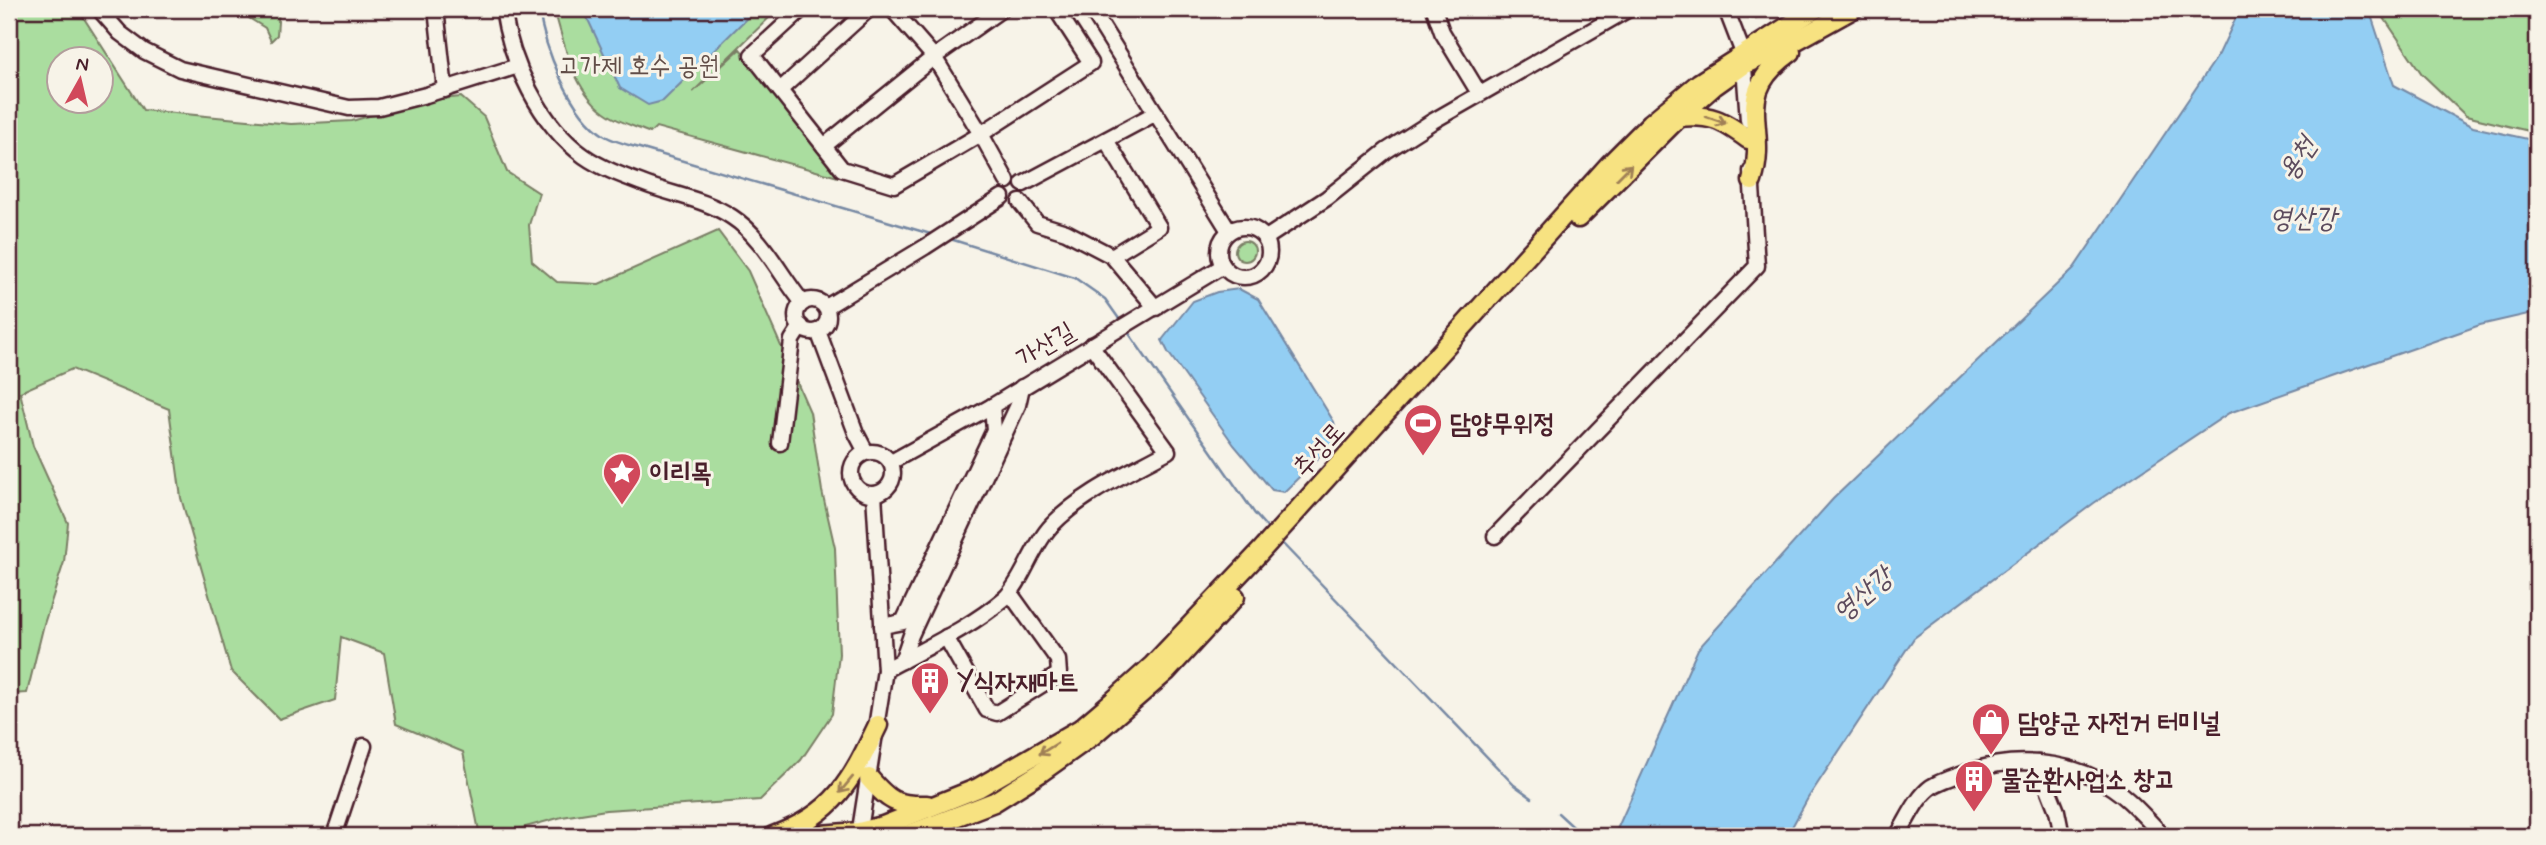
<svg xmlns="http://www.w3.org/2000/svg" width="2546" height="845" font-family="Mynerve,'Poor Story',sans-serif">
<rect width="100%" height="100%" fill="#f7f3e8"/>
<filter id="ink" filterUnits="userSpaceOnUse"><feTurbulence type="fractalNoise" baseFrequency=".0143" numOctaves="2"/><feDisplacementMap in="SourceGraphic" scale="14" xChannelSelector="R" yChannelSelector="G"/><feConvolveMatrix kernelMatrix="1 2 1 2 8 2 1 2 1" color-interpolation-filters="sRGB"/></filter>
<g filter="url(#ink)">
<g fill="#aadd9f" stroke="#7a7e65" stroke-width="2" fill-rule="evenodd">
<path d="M9 9H78L143 110 291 124 352 121 421 101 461 97 484 117 507 172 539 193 529 225 532 261 557 282 599 284 718 231 748 271 810 412 822 491 835 548 839 654 832 714 801 760 760 800 606 810 562 817 493 836H480L463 752 396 724 384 653 341 637 335 700 279 719 231 671 181 498 169 409 72 369 20 392 33 446 68 523 64 562 44 624 27 693 9 694ZM60 60H102V102H60Z"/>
<path d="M250 9H279L277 35 271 41 265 28 249 18Z"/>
<path d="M554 9H778L693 92 740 49 839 171 838 177 656 127 650 133C637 127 621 123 609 115 573 93 565 46 554 9Z"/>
<path d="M1738 9H1776C1762 17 1749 24 1738 9Z"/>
<path d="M2378 9H2537V133L2466 116 2422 74Z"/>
<circle cx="1245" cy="251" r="10"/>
</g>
<g fill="#93cef3" stroke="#7688a3" stroke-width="2">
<path d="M583 9H756L663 101 648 105 620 88Z"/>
<path d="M2240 9H2369L2394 85 2473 127 2537 141V312L2480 325 2229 413 2094 503 1914 638 1808 798 1787 836H1614L1698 649 1833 499 2074 268 2219 54Z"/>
<path d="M1239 289 1258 299 1334 422 1338 439 1284 492 1272 490 1234 445 1168 352 1162 340 1193 301 1217 292Z"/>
</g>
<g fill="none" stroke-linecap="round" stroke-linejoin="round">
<g stroke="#7688a3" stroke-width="2.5">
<path d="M539 9C544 48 570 114 605 136 617 143 634 146 646 150L934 235"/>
<path d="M947 238 1075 278 1105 299 1122 323"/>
<path d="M1128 332 1255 514 1270 531"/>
<path d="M1280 541 1514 785 1532 798"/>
<path d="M1558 813 1583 836"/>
</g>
<g stroke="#4a1f2b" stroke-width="19">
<g id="minor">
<path d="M99 9 120 33 144 51 180 69 349 108 379 107 426 95 518 66"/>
<path d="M436 9 445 90"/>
<path d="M503 9C511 62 539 124 584 156 601 168 623 176 642 183 672 195 705 199 732 217 763 237 780 275 803 303"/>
<path d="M802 9 752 55 842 169 894 185 981 134 1007 181"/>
<path d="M892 9 934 57 981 134 1091 63 1056 9"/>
<path d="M1091 9 1229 231"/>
<path d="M1434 9 1442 32 1479 93"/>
<path d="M1726 9 1743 53 1748 120"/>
<path d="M780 90 869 9"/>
<path d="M1106 140 1159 227 1112 256"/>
<path d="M824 146 934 57 1002 9"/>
<path d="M1023 184 1156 113"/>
<path d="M1020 202 1037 223 1066 232 1112 256 1156 308"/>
<circle cx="1244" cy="252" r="25"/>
<path d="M1266 238 1327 198 1386 151 1433 121 1629 9"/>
<circle cx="812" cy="316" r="16"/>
<path d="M826 307 925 247 1002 197"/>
<path d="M818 331 856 433 866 452"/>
<path d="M780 443 792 340 801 326"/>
<circle cx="872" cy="473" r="21"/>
<path d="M891 462 992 406 1223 266"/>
<path d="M1495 536 1757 266 1751 171"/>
<path d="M882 626 903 622 994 430 992 406"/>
<path d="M946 637 987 710 997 713 1059 674 1058 660 1010 593"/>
<path d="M902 661 911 635 1018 405 1022 387"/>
<path d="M885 670C925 648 970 628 1005 598 1022 583 1032 546 1051 526 1082 493 1128 473 1168 451L1091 345"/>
<path d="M2038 763 2057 811 2062 836"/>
<path d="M334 836 364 746"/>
<path d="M859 836 885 670 874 494"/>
<path d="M1897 836C1907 821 1916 798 1931 787 1942 780 1959 775 1971 771 2024 753 2088 763 2129 801 2141 812 2152 824 2163 836"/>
</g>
</g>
<g stroke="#4a1f2b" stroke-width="23">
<g id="major">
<path d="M1679 117C1711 114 1722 120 1748 139"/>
<path d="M1752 181C1770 126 1729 96 1791 52"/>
<path d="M1578 218 1679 117 1714 86 1745 64 1788 45 1853 9"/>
<path d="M869 778C889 801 896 806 927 805"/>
<path d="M773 836C835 814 851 781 878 725"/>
<path d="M807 836 859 832 883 826 978 788 1080 729 1113 701 1153 665 1259 553 1609 165 1651 123 1699 83 1815 9"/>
<path d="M905 836 994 802 1040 773 1092 736 1167 671 1235 597"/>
</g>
</g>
<use href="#minor" stroke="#f7f3e8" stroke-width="14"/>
<use href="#major" stroke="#f7e281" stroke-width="18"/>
</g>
<defs><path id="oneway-shaft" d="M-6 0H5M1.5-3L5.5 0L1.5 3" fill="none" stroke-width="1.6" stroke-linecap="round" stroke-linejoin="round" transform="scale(1.75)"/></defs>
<g stroke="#a08056">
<use href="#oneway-shaft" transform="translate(1716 120) rotate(19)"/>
<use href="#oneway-shaft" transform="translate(1624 172) rotate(-45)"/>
<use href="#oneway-shaft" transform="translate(1048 749) rotate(148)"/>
<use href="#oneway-shaft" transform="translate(846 785) rotate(130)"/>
</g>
</g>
<defs>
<g id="stadium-pin" transform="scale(2.0125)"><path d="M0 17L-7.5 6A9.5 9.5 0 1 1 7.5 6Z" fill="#d1495b" stroke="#f7f3e8"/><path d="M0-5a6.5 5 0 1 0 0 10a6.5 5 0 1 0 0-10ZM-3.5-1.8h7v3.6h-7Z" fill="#fff"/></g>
<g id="sight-pin" transform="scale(2.0125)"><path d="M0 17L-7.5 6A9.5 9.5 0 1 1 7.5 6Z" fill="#d1495b" stroke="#f7f3e8"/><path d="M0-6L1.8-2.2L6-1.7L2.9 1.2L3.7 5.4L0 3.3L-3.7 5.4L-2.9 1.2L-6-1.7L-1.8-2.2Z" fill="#fff"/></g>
<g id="building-pin" transform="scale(2.0125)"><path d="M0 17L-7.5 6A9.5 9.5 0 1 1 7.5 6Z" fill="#d1495b" stroke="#f7f3e8"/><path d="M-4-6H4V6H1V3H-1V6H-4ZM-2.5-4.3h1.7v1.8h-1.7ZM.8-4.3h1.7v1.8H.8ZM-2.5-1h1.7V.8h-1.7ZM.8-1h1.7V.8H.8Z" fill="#fff"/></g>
<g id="shop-pin" transform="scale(2.0125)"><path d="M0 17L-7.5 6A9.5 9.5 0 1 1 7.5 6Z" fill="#d1495b" stroke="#f7f3e8"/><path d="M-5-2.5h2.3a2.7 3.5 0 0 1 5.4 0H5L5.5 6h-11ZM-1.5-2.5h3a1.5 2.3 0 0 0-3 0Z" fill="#fff"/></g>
</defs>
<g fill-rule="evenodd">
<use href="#stadium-pin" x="1423" y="423"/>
<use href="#sight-pin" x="622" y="472"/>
<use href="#building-pin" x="930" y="681"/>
<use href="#shop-pin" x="1991" y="722"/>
<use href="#building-pin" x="1974" y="779"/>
</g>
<g text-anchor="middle" stroke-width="6" stroke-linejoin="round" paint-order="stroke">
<g font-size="26" fill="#624e48" stroke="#f7f3e8">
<text x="639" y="74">고가제 호수 공원</text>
</g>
<g font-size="26" fill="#4a1f2b" stroke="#f7f3e8">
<text transform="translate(1045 344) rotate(-31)" y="9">가산길</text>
<text transform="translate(1318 449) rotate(-48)" y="9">추성로</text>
</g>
<g font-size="26" font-weight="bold" fill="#4a1f2b" stroke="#f7f3e8" text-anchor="start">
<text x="1450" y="432">담양무위정</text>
<text x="649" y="481">이리목</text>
<text x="957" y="690">Y식자재마트</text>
<text x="2018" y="731">담양군 자전거 터미널</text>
<text x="2001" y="788">물순환사업소 창고</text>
</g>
<g font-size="28" font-style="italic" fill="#5c4b5d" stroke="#f7f3e8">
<text transform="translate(2296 158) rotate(-56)" y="10">용천</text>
<text x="2303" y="227">영산강</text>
<text transform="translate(1862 593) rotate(-40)" y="10">영산강</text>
</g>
</g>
<rect width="2546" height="845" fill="none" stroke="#f7f3e8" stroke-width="35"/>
<rect x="18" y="18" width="2511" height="810" fill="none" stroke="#4a1f2b" stroke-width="2.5" filter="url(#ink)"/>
<g transform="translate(80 80) rotate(8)"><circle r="33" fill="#f7f3e8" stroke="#b29e9c" stroke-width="2"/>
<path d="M0-5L12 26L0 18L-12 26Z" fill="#d1495b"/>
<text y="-10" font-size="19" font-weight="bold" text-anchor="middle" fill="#4a1f2b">N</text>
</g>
</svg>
